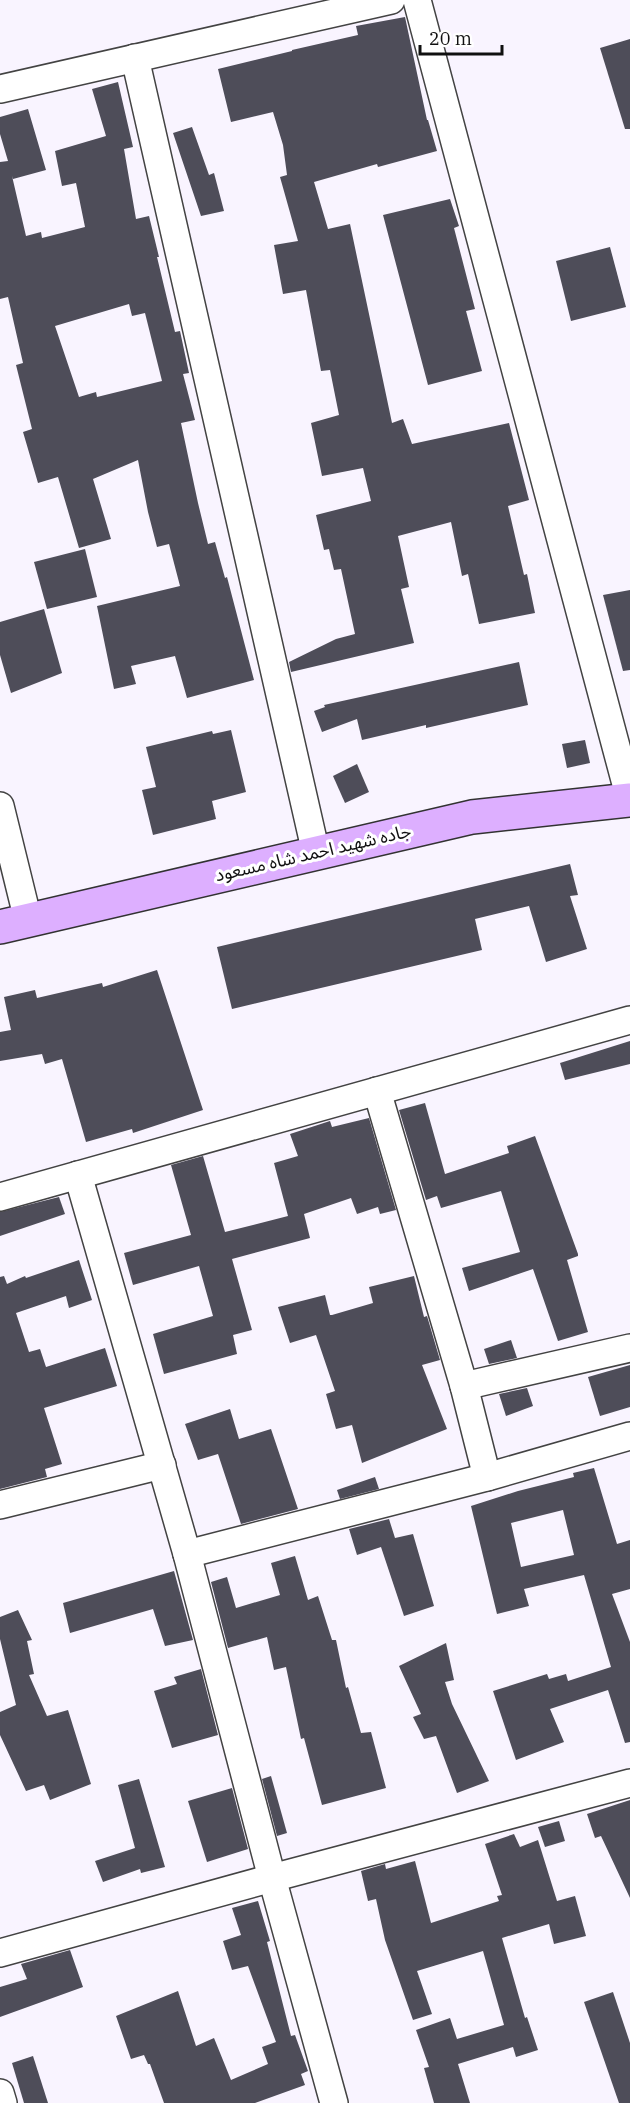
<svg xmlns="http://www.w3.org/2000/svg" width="630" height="2103" font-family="'IBM Plex Serif','Noto Sans Arabic',serif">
<rect width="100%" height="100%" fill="#f9f4ff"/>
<g fill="#4e4d59" fill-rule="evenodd">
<path d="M405 17 427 120H428L437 151 378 167 377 164 314 182 328 229 350 224 392 423 403 419 412 444 509 423 529 500 508 506 524 575 527 574 535 613 479 624 468 574 462 576 451 522 398 536 409 587 401 589 414 643 291 672 289 662 336 639 355 634 341 569 334 570 329 549 324 550 316 515 371 501 363 468 322 476 311 423 339 415 330 370 321 371 306 290 283 294 274 245 298 241 280 177 287 175 283 145 273 112 231 122 218 69 292 51V50L358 35 356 26Z"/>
<path d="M630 39V129H625L600 48Z"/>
<path d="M118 82 133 147 124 149 136 219 149 216 159 257H157L175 332 180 331 189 373 183 374 195 420 181 423 198 503 208 544 215 542 225 578 227 577 254 680 187 698 175 656 131 666 136 684 114 689 97 606 180 586 169 544 157 547 148 512 138 460 93 479 111 539 79 548 58 477 38 483 23 432 32 429 16 365 23 363 8 297 0 299V162L8 161 0 134V117L28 109 46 170 13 179 12 176 26 236 41 232 42 238 85 227 76 183 62 186 55 151 106 136 92 89ZM129 304 132 316 145 313 162 381 97 397 96 392 79 397 55 326Z"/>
<path d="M192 127 209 175 214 173 224 211 201 216 173 133Z"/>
<path d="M450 199 459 226 454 228 475 309 466 311 482 371 428 385 383 215Z"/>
<path d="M610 247 626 307 571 321 556 261Z"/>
<path d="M85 549 97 597 47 609 34 562Z"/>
<path d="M630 590V670L623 671 603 595Z"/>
<path d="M44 609 62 673 11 693 0 655V622Z"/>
<path d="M519 662 528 705 426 728V725L362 740 357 719 322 732 314 711 325 707 324 705Z"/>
<path d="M231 730 246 792 212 801 216 819 153 835 142 790 156 787 146 747 212 731 213 734Z"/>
<path d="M585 740 590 763 567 768 562 744Z"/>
<path d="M357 764 369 792 345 803 333 776Z"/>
<path d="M570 864 578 895 570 896 587 949 546 962 529 906 475 919 482 950 232 1009 217 947Z"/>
<path d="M157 970 203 1110 133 1133 132 1129 86 1142 62 1059 45 1064 42 1054 0 1061V1032L11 1030 4 997 35 990 37 998 102 983 103 987Z"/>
<path d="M630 1041V1064L565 1080 560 1063Z"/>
<path d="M425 1103 445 1174 509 1153 507 1146 535 1136 578 1254V1256L567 1260 588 1332 558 1341 533 1269 469 1291 462 1268 520 1252 501 1191 441 1208 437 1196 426 1200 399 1110Z"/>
<path d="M369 1118 396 1210 380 1214 378 1207 357 1214 351 1198 304 1214 310 1238 232 1259 252 1330 233 1335 237 1354 164 1374 153 1334 213 1316 199 1266 133 1285 124 1253 191 1235 171 1165 203 1156 225 1232 288 1216 274 1163 298 1156 290 1134 330 1121 332 1127Z"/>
<path d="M59 1197 65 1214 0 1236V1212Z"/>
<path d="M79 1260 92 1300 69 1308 66 1296 16 1313 29 1352 40 1349 46 1367 105 1348 117 1386 44 1408 62 1464 45 1469 47 1477 0 1489V1277L4 1276 7 1284 25 1276 26 1278Z"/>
<path d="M414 1276 424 1317 427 1316 440 1360 422 1365 447 1429 362 1463 352 1425 336 1429 326 1394 335 1391 316 1335 290 1343 278 1307 325 1295 330 1315H332L373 1303 369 1287Z"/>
<path d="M511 1340 517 1358 489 1364 484 1349Z"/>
<path d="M630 1365V1407L600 1416 588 1377Z"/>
<path d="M527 1388 533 1406 506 1416 499 1394Z"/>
<path d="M230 1409 239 1439 271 1429 298 1509 241 1524 218 1454 198 1460 185 1424Z"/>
<path d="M594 1468 617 1544 630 1540V1589L612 1594 630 1642V1742L625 1743 608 1690 550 1709 564 1742 516 1760 493 1691 547 1674 549 1679 566 1674 568 1681 611 1667 584 1575 524 1589 529 1606 497 1614 471 1506 518 1491 574 1477 573 1473ZM563 1510 574 1555 521 1567 511 1523Z"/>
<path d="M375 1477 379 1489 340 1499 337 1490Z"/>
<path d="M389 1519 395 1538 413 1534 434 1606 404 1616 381 1547 357 1555 349 1529Z"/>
<path d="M295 1556 308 1600 318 1596 332 1640H336L346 1688 348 1687 361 1733 371 1732 386 1788 322 1805 304 1738 301 1739 286 1667 274 1670 267 1637 228 1648 211 1582 227 1577 236 1608 280 1595 271 1563Z"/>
<path d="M174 1571 193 1640 165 1646 153 1609 70 1633 63 1603Z"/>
<path d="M18 1610 32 1640 27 1641 34 1674 29 1675 47 1716 68 1710 91 1784 50 1800 44 1785 26 1791 0 1735V1712L16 1705 0 1639V1617Z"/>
<path d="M446 1643 454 1680 445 1682 452 1704 489 1781 457 1793 436 1736 424 1739 413 1717 421 1714 399 1666Z"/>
<path d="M201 1669 218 1735 172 1748 154 1691 177 1684 174 1677Z"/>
<path d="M271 1776 287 1833 277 1836 262 1779Z"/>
<path d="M139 1779 165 1867 141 1873 140 1869 103 1882 95 1861 135 1848 118 1785Z"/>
<path d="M232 1788 248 1849 207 1862 188 1801Z"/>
<path d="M630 1800V1898L601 1836 595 1838 587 1814Z"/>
<path d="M559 1821 565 1841 545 1847 538 1827Z"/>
<path d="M514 1834 520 1847 538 1840 557 1901 575 1896 586 1936 554 1944 549 1924 502 1938 525 2018 527 2017 538 2050 516 2057 513 2047 458 2064 470 2103H434L424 2068 429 2067 416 2030 450 2018 457 2039 504 2025 483 1951 417 1971 432 2014 413 2020 385 1940 376 1899 368 1901 361 1871 385 1864 386 1869 415 1861 431 1923 499 1901 497 1896 502 1895 485 1844Z"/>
<path d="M258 1901 270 1941 267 1942 291 2036 295 2035 308 2071 301 2074 305 2085 255 2103H164L150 2064H148L144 2055 131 2059 116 2016 178 1991 196 2046 214 2038 231 2080 268 2064 262 2047 276 2042 248 1966 232 1970 223 1941 241 1935 232 1908Z"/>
<path d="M70 1950 83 1987 0 2017V1987L27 1979 21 1964Z"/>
<path d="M613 1992 630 2043V2103H619L584 2002Z"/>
<path d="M33 2056 48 2103H24L12 2063Z"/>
</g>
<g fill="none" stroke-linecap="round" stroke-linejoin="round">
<g stroke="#434343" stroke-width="30">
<g id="minor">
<path d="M417 0 630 799"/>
<path d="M135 58 316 853"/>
<path d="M0 89 391 0"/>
<path d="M0 806 28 920"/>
<path d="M377 1091 464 1386 487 1477"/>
<path d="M78 1175 187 1554 272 1878 334 2103"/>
<path d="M0 1197 630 1020"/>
<path d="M464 1386 630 1348"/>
<path d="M0 1505 162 1465"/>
<path d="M187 1554 487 1477 630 1436"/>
<path d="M0 1953 272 1878 630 1783"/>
<path d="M0 2093 3 2103"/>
</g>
</g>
<g stroke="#323232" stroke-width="36">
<path id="secondary" d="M0 927 472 817 630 800"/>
</g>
<use href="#minor" stroke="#fff" stroke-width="27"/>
<use href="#secondary" stroke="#ddafff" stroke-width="33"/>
</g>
<g text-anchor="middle" stroke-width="6" stroke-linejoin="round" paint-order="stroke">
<g font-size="18" fill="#101010" stroke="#fff">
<text transform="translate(313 853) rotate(-13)" y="6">جاده شهيد احمد شاه مسعود</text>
</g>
</g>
<path d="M420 45v9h82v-9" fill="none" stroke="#101010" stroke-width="3"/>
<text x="429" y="45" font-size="18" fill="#101010" stroke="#ffffff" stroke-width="4.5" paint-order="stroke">20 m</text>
</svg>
